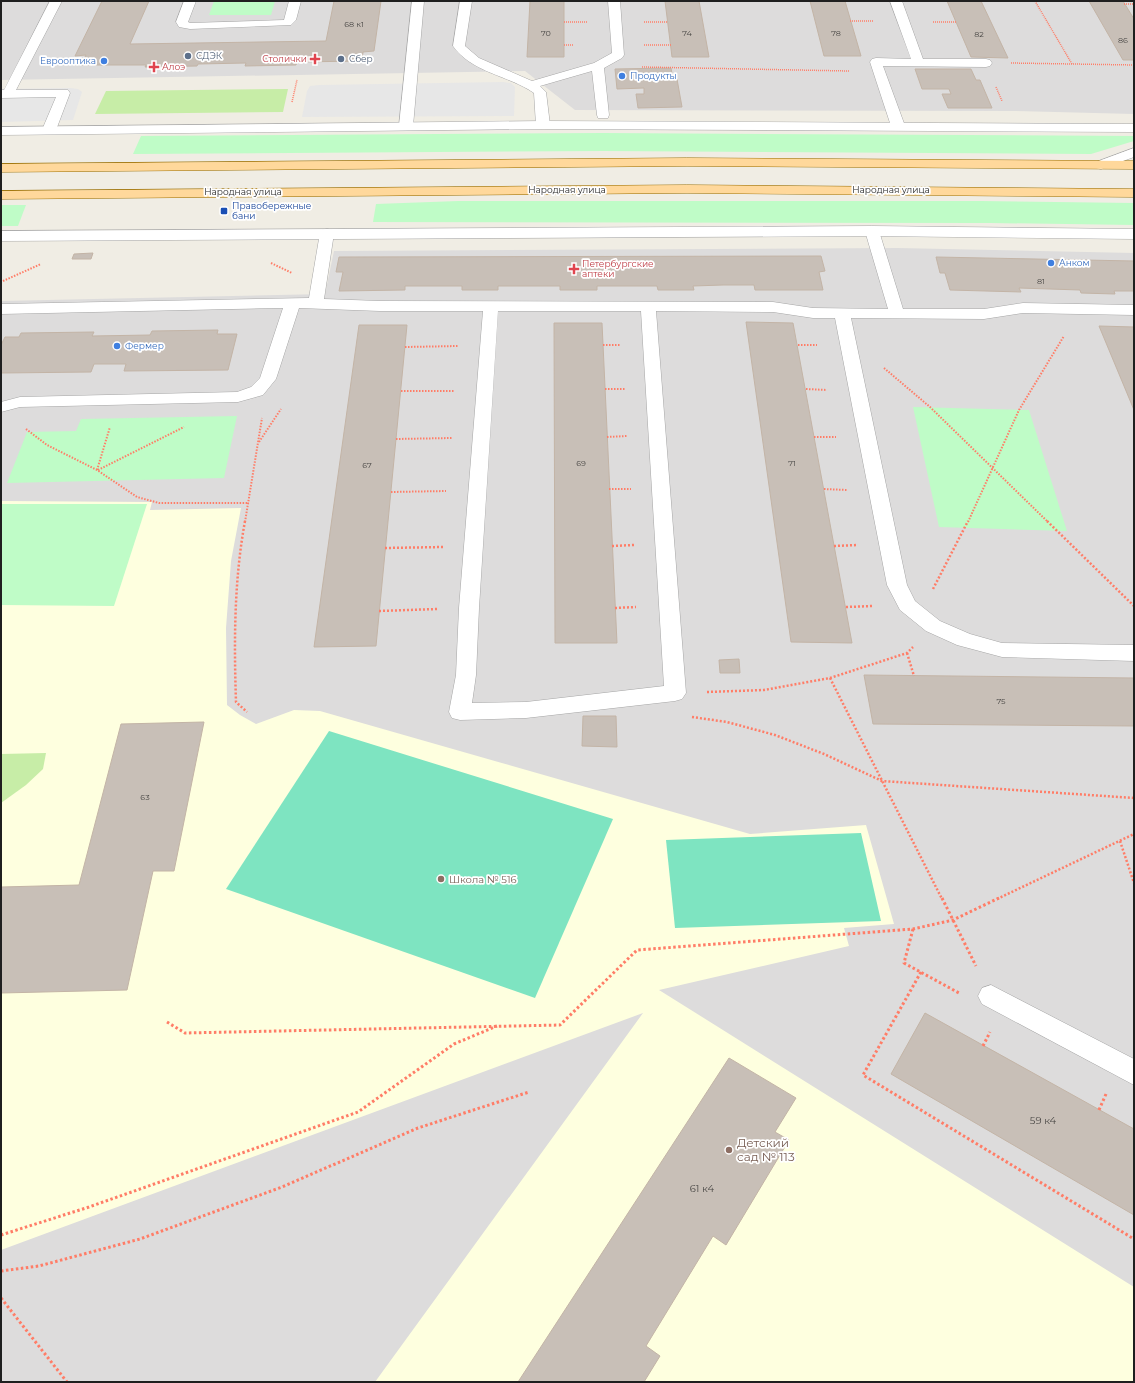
<svg xmlns="http://www.w3.org/2000/svg" width="1135" height="1383" font-family="Montserrat,sans-serif">
<rect width="100%" height="100%" fill="#f0ede4"/>
<g fill="#dddcdc">
<path d="M1 1H1134V114L1016 111 575 110 525 71 1 80Z"/>
<path d="M897 248 1134 253V1382H1V301L325 294 334 251Z"/>
</g>
<path fill="#feffdf" d="M1 501 152 502 150 510 241 508 231 561 226 628 227 705 240 715 256 724 294 710 320 711 750 834 866 825 894 924 844 928 849 946 659 990 1134 1287V1382H375L643 1013 1 1250Z"/>
<g fill="#c7eda7">
<path d="M288 89 283 112 95 114 106 91Z"/>
<path d="M46 753 43 769 26 785 1 803V754Z"/>
</g>
<g fill="#bffcc7">
<path d="M214 1H275L271 15H209Z"/>
<path d="M603 133 1134 136V141L1091 154 604 151 133 154 141 136Z"/>
<path d="M458 201H981L1134 203V225L990 223 373 222 376 204Z"/>
<path d="M1 205H26L18 226H1Z"/>
<path d="M913 407 1029 410 1067 531 939 527Z"/>
<path d="M237 416 224 478 7 483 27 432 76 431 81 419Z"/>
<path d="M1 504H147L114 606 1 605Z"/>
</g>
<g fill="#7ee4c1">
<path d="M329 731 613 819 535 998 226 889Z"/>
<path d="M861 833 881 921 675 928 666 840Z"/>
</g>
<g fill="#e7e7e7">
<path d="M503 82 511 83 515 87 514 116 302 117 307 91 310 86 319 85Z"/>
<path d="M70 88 78 89 82 92 73 120 1 122V89Z"/>
</g>
<g fill="#c8bfb7" stroke="#c3b4a6">
<path d="M102 1H149L130 44 326 41 334 1H381L374 51 363 52 362 61 297 62 296 65 245 66 246 63 198 64 197 66 145 67 146 65H81L86 55 75 56Z"/>
<path d="M530 1H564V57H527Z"/>
<path d="M665 1H699L709 57H672Z"/>
<path d="M810 1H845L861 56H824Z"/>
<path d="M947 1H981L1008 58 971 57Z"/>
<path d="M1089 1H1123L1134 19V60H1123Z"/>
<path d="M671 68 673 79H677L682 107 638 108 636 94H644V88L617 89 615 69Z"/>
<path d="M915 69H971L976 80H980L992 108H948L942 94H951L949 89H922Z"/>
<path d="M93 253 91 259H72L74 254Z"/>
<path d="M821 256 825 271 819 272 823 290H755L754 285H723L693 286 694 290H658L657 286H597V290H560V286H498V290H462V286H405V290L339 291 343 272H336L339 257Z"/>
<path d="M936 257 1134 261V291H1114L1115 294 1081 293 1080 290 1019 288 1021 292 950 290 945 273H940Z"/>
<path d="M746 322 793 323 852 643 791 642Z"/>
<path d="M554 323H602L617 643H555Z"/>
<path d="M359 325H407L376 646 314 647Z"/>
<path d="M1099 326 1134 327V410Z"/>
<path d="M218 330 217 334H237L228 370 124 371 126 364H94L91 372 1 373V345L5 337H19L21 333 94 332 92 336 150 335 152 331Z"/>
<path d="M739 659 740 673H720L719 660Z"/>
<path d="M864 675 1134 678V726L873 724Z"/>
<path d="M583 716H616L617 747 582 746Z"/>
<path d="M204 722 174 871H153L127 990 1 993V887L79 885 121 724Z"/>
<path d="M925 1013 1134 1129V1215L891 1074Z"/>
<path d="M729 1058 796 1098 775 1132 789 1140 726 1245 713 1236 646 1346 660 1356 644 1382H518Z"/>
</g>
<g fill="none" stroke-linecap="round" stroke-linejoin="round">
<g stroke="#a6a6a6" stroke-width="1">
<g id="lane">
<path d="M50 1H62L16 90H68L70 93 56 130 54 133H44L42 130 56 97 1 98V90H4Z"/>
<path d="M184 1H196L188 22 190 23 284 20 289 1H301L296 20 291 25 190 29 179 27 176 22Z"/>
<path d="M412 1H424L413 126 411 129H401L399 126Z"/>
<path d="M460 1H472L465 46 479 58 532 81 594 63 612 53 608 1H620L624 55 622 58 604 68 609 115 608 118H598L597 115 592 71 540 86 546 92 550 125 548 128H538L536 125 534 93C508 75 472 73 453 46Z"/>
<path d="M890 1H902L923 59H986L990 60 992 63 990 66 986 67 883 66 905 126 903 129H893L891 126 870 62 872 59 876 58 911 59Z"/>
<path d="M872 227 877 228 879 231 903 309H984L1023 303 1134 305V315L1023 313 984 319 851 318 907 585 915 601 940 621 970 634 1002 643 1134 645V661L1002 657 957 645 926 631 900 610 887 585 835 318H813L773 312 656 311 686 693 682 699 675 701 526 718 460 720 452 718 449 712 456 675 459 608 483 311H380L299 308 276 379 263 395 238 402 20 407 1 412V402L20 397 237 392 251 387 260 378 283 308 1 314V304L309 298 320 233 322 230 327 229 332 230 334 233 324 299 380 301 773 302 813 308 888 309 865 231 867 228ZM498 311H641L664 686 526 702 472 703 476 675 479 608Z"/>
<path d="M991 985 1134 1059V1085L982 1004 978 996 982 988Z"/>
</g>
</g>
<g stroke="#a6a6a6" stroke-width="1">
<g id="street">
<path d="M543 121 1134 124V132L543 129 1 135V127Z"/>
<path d="M1134 148V157L1101 169 1096 168 1094 165 1096 162Z"/>
<path d="M872 226 1134 229V239L872 236 1 241V231Z"/>
</g>
</g>
<g stroke="#9a6e00" stroke-width="1">
<g id="primary">
<path d="M687 158 1134 161V169L687 166 1 172V164Z"/>
<path d="M687 185 1134 189V197L687 193 1 199V191Z"/>
</g>
</g>
<g stroke="#ff7d67" stroke-width="1.5" stroke-dasharray="1 1" stroke-linecap="butt">
<path d="M1035 1 1072 64"/>
<path d="M1124 4H1134"/>
<path d="M850 21H874"/>
<path d="M564 22H587"/>
<path d="M644 22H668"/>
<path d="M933 22H956"/>
<path d="M564 45H573"/>
<path d="M644 45H671"/>
<path d="M1011 63 1134 65"/>
<path d="M642 67 849 71"/>
<path d="M996 87 1002 101"/>
<path d="M292 102 297 80"/>
</g>
<g stroke="#ff7d67" stroke-width="2" stroke-dasharray="1.5 1.5" stroke-linecap="butt">
<path d="M271 263 292 273"/>
<path d="M3 281 41 264"/>
<path d="M603 345H620"/>
<path d="M798 345H817"/>
<path d="M405 347 458 346"/>
<path d="M884 368 930 407 1048 522"/>
<path d="M605 389H625"/>
<path d="M806 389 827 390"/>
<path d="M401 391H454"/>
<path d="M26 429 47 445 97 470 137 497 159 503H249"/>
<path d="M607 437 627 436"/>
<path d="M814 437H836"/>
<path d="M396 439 452 438"/>
<path d="M259 442 281 409"/>
<path d="M97 470 110 427"/>
<path d="M98 470 184 427"/>
<path d="M609 489H631"/>
<path d="M824 489 847 490"/>
<path d="M391 492 446 491"/>
<path d="M245 522 262 418"/>
<path d="M968 522 1019 410 1064 336"/>
</g>
<g stroke="#ff7d67" stroke-width="2.5" stroke-dasharray="2 2" stroke-linecap="butt">
<path d="M245 521C234 581 234 642 236 702L247 712"/>
<path d="M1047 521 1134 606"/>
<path d="M612 546 634 545"/>
<path d="M834 546 858 545"/>
<path d="M385 548 443 547"/>
<path d="M933 589 968 521"/>
<path d="M846 607 873 606"/>
<path d="M615 608 636 607"/>
<path d="M379 611 437 609"/>
<path d="M907 653 914 676"/>
<path d="M830 678 942 899"/>
<path d="M707 692 764 690 830 678 907 653 913 647"/>
<path d="M692 717 727 722 775 735 824 754 882 781 1134 798"/>
<path d="M1120 841 1134 883"/>
<path d="M997 899 1134 834"/>
</g>
<g stroke="#ff7d67" stroke-width="3" stroke-dasharray="2.5 2.5" stroke-linecap="butt">
<path d="M942 898 976 966"/>
<path d="M913 929 904 963 959 993"/>
<path d="M921 972 863 1075 1134 1239"/>
<path d="M167 1022 185 1033 560 1025 637 950 913 929 953 920 999 898"/>
<path d="M983 1046 990 1032"/>
<path d="M1099 1110 1106 1094"/>
<path d="M1 1235 89 1207 358 1112 454 1044 497 1026"/>
<path d="M1 1271 39 1266 140 1239 282 1187 418 1128 529 1092"/>
<path d="M1 1298 67 1382"/>
</g>
<use href="#lane" fill="#fff" fill-rule="evenodd"/>
<use href="#street" fill="#fff" fill-rule="evenodd"/>
<use href="#primary" fill="#ffd89b" fill-rule="evenodd"/>
</g>
<g fill="#5c6f8a" stroke="#fff" stroke-width="1.5">
<circle cx="188" cy="56" r="4"/>
<circle cx="341" cy="59" r="4"/>
</g>
<g fill="#e0444e" stroke="#fff" stroke-width="1.5">
<path d="M313 53h4v4h4v4h-4v4h-4v-4h-4v-4h4z"/>
<path d="M152 61h4v4h4v4h-4v4h-4v-4h-4v-4h4z"/>
<path d="M572 263h4v4h4v4h-4v4h-4v-4h-4v-4h4z"/>
</g>
<g fill="#3f7fe0" stroke="#fff" stroke-width="1.5">
<circle cx="104" cy="61" r="4"/>
<circle cx="622" cy="76" r="4"/>
<circle cx="1051" cy="263" r="4"/>
<circle cx="117" cy="346" r="4"/>
</g>
<rect fill="#1a4fb4" stroke="#fff" stroke-width="1.5" x="220" y="207" width="8" height="8" rx="2"/>
<g fill="#8d6e63" stroke="#fff" stroke-width="1.5">
<circle cx="441" cy="879" r="4"/>
<circle cx="729" cy="1150" r="4"/>
</g>
<g text-anchor="middle" stroke-width="3.5" stroke-linejoin="round" paint-order="stroke">
<g font-size="8" fill="#494745">
<text x="354" y="27">68 к1</text>
<text x="546" y="36">70</text>
<text x="687" y="36">74</text>
<text x="836" y="36">78</text>
<text x="979" y="37">82</text>
<text x="1123" y="43">86</text>
<text x="1041" y="284">81</text>
<text x="581" y="466">69</text>
<text x="792" y="466">71</text>
<text x="367" y="468">67</text>
<text x="1001" y="704">75</text>
<text x="145" y="800">63</text>
</g>
<g font-size="9" fill="#4e5e75" stroke="#fff" text-anchor="start">
<text x="196" y="59">СДЭК</text>
<text x="349" y="62">Сбер</text>
</g>
<g font-size="9" fill="#be3a42" stroke="#fff" text-anchor="start">
<text x="307" y="62" text-anchor="end">Столички</text>
<text x="162" y="70">Алоэ</text>
<text x="582" y="267">Петербургские<tspan x="582" dy="10">аптеки</tspan></text>
</g>
<g font-size="9" fill="#366cbe" stroke="#fff" text-anchor="start">
<text x="96" y="64" text-anchor="end">Еврооптика</text>
<text x="630" y="79">Продукты</text>
<text x="1059" y="266">Анком</text>
<text x="125" y="349">Фермер</text>
</g>
<g font-size="9" fill="#1f1f1f" stroke="#fff">
<text x="567" y="193">Народная улица</text>
<text x="891" y="193">Народная улица</text>
<text x="243" y="195">Народная улица</text>
</g>
<g font-size="9" fill="#164399" stroke="#fff" text-anchor="start">
<text x="232" y="209">Правобережные<tspan x="232" dy="10">бани</tspan></text>
</g>
<g font-size="10" fill="#785e54" stroke="#fff" text-anchor="start">
<text x="449" y="883">Школа № 516</text>
</g>
<g font-size="10" fill="#494745">
<text x="1043" y="1124">59 к4</text>
<text x="702" y="1192">61 к4</text>
</g>
<g font-size="12" fill="#785e54" stroke="#fff" text-anchor="start">
<text x="737" y="1147">Детский<tspan x="737" dy="14">сад № 113</tspan></text>
</g>
</g>
<rect width="1135" height="1383" fill="none" stroke="#1f1f1f" stroke-width="4"/>
</svg>
